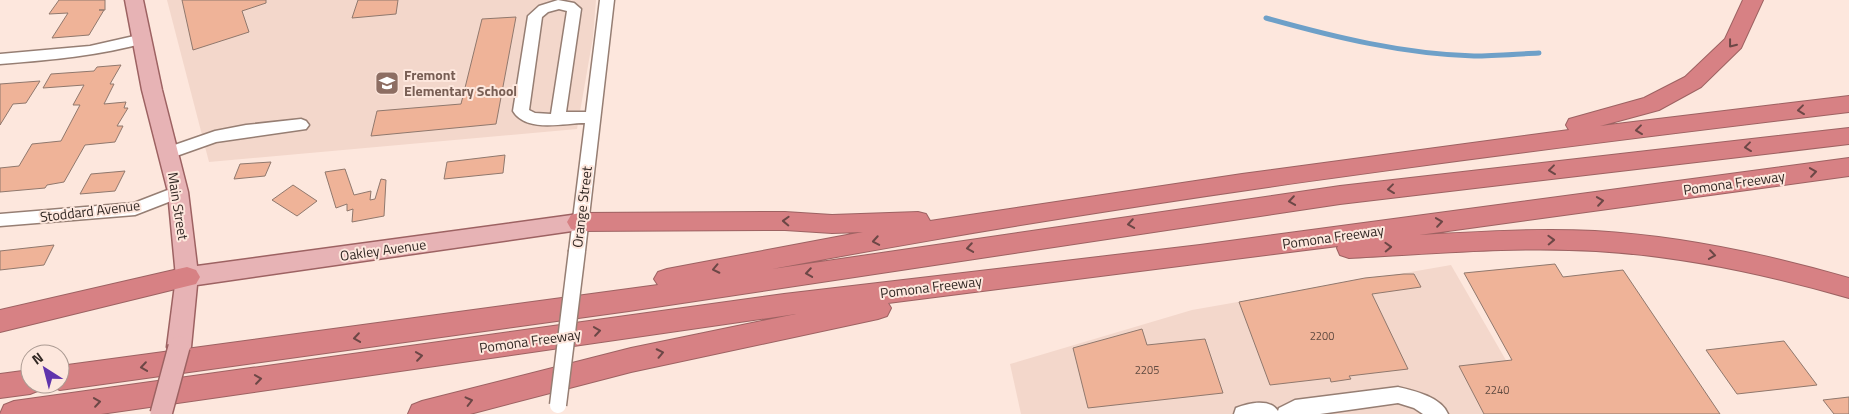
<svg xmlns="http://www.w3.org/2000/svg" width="1849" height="414" font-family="'Titillium Web',sans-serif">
<rect width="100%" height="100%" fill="#fde7dd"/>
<g fill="#f3d7cb">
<path d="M167 0H596L593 37 577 129 209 162Z"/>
<path d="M1451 265 1537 414H1021L1010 364 1192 310Z"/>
</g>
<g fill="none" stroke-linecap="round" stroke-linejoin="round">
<path stroke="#6ea0c8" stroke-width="5" d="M1266 18C1334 37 1403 54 1474 56 1495 56 1517 54 1539 53"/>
</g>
<g fill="#efb398" stroke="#90786d">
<path d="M59 0H105V10H99H104L89 35 52 38 68 13 49 14Z"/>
<path d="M182 0H266V3L242 11 249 32 193 50Z"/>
<path d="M358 0H398L396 14 352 18Z"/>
<path d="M516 17 496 124 371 136 377 111 461 104 482 19Z"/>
<path d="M121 65 110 84H114L104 104 126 102 124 108H128L117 126H123L115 142 85 145 64 182 47 185 45 188 0 192V168L19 166 32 144 61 141 80 105H73L84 85 43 88 51 74 94 71 97 67Z"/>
<path d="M40 81 26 103 13 104 0 125V84Z"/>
<path d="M505 155 503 173 444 179 447 162Z"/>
<path d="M271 162 265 176 234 179 240 164Z"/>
<path d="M345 169 354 195 371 191 370 200 375 199 381 179 386 180 384 216 352 222 353 209 347 211V204L336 208 325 172Z"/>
<path d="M125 171 115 191 80 194 91 174Z"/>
<path d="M293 185 317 201 297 216 272 200Z"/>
<path d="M54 245 44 265 0 270V251Z"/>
<path d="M1555 264 1563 277 1623 270 1720 414H1484L1459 366 1512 360 1464 273Z"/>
<path d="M1404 274H1414L1421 287 1372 294 1408 369 1349 376 1351 379 1331 382 1330 378 1270 385 1239 302 1365 278Z"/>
<path d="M1142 329 1147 345 1205 339 1223 393 1088 408 1073 348Z"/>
<path d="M1784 341 1817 385 1737 394 1706 350Z"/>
<path d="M1849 397V414H1834L1823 400Z"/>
</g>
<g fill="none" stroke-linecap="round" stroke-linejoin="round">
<g stroke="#967e73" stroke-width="3">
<g id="minor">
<path d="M558 0 574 3 581 9 566 112H586L600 0H614L585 251 583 256 577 258 571 256 569 251 585 123C564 123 526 133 513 111L528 16 539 6ZM559 9 567 11 551 114 535 113 529 110 542 17 548 12Z"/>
<path d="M143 34 148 36 150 39 148 42C99 56 50 60 0 64V54L90 46Z"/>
<path d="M301 119 306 121 309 125 306 129 216 142 168 159 163 157 160 153 163 149 215 131 246 125Z"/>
<path d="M178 186 184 188 186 192 184 196 135 215 0 226V214L134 203Z"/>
<path d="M1398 387C1415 391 1441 397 1448 414H1423L1414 408 1398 403 1320 414H1234L1236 408C1248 403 1270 398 1278 411L1279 408 1295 400Z"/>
</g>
</g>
<g stroke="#9d6262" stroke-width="3">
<path id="major" d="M125 0H143L162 90 188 192 197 266 579 214 587 216 590 222 587 228 579 230 197 285 191 347 187 354 179 357 171 354 167 347 176 277 168 192 142 90Z"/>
</g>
<g stroke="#9d6262" stroke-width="2">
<g id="highway">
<path d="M1743 0H1763L1741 48 1701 87 1659 110 1600 126 1849 96V112C1489 155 1128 201 772 269L1340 186 1849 128V144L1340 204 629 311 60 390 50 386 49 384H60V366L658 285 654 279 658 272 667 269 863 232 832 233 785 230 579 231 571 229 567 222 571 215 579 213 785 212 832 215 918 212 926 214 930 221 1242 174 1569 130 1566 125 1569 119 1644 98 1685 77 1725 39Z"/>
<path d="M1849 158V176L1419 235C1478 232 1536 228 1595 231 1681 236 1766 254 1849 278V298C1766 274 1682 256 1596 251 1514 246 1431 254 1349 258L1340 255 1337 248 1338 246 888 303 891 308 887 316 878 319 631 372 470 414H408L412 405 422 401 631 348 796 314 101 414H0L4 405 14 401 784 294 1200 245Z"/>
<path d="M187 267 196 270 200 277 196 284 0 332V310Z"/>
<path d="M30 370V384H43L40 390 30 394 0 398V374Z"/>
</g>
</g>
<use href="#minor" fill="#fff" fill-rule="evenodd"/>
<use href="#major" fill="#e7b3b5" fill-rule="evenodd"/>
<use href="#highway" fill="#d78184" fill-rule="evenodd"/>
<g stroke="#967e73" stroke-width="19" stroke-linecap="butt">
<path id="minor-bridge" d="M558 405 577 251"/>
</g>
<g stroke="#9d6262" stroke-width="24" stroke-linecap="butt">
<path id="major-bridge" d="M161 414 179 347"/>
</g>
<use href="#minor-bridge" stroke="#fff" stroke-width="16"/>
<use href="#major-bridge" stroke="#e7b3b5" stroke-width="21"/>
</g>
<defs><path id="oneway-chevron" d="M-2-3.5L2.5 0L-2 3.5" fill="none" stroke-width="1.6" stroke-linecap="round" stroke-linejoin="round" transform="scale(1.25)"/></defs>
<g stroke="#6c4746">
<use href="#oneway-chevron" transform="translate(1732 44) rotate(128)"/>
<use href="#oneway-chevron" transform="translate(1801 110) rotate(173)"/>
<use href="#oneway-chevron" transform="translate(1639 130) rotate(173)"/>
<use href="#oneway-chevron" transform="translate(1748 147) rotate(173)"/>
<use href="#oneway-chevron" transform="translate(1552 170) rotate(173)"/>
<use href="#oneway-chevron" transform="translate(1813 172) rotate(-8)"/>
<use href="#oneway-chevron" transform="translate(1391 189) rotate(173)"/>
<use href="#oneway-chevron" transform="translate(1292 201) rotate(172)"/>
<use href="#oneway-chevron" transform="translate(1600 201) rotate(-8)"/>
<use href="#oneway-chevron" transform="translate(786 221) rotate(-178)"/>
<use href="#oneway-chevron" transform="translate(1439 222) rotate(-8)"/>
<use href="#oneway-chevron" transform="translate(1131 224) rotate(171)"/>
<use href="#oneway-chevron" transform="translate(1551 240) rotate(-2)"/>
<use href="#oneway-chevron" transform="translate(876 241) rotate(170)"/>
<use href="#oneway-chevron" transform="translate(1388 247) rotate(-2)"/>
<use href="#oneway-chevron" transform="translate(970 248) rotate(171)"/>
<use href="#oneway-chevron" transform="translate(1712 255) rotate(8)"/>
<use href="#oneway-chevron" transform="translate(716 269) rotate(168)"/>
<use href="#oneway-chevron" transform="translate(809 273) rotate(171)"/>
<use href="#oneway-chevron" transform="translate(597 331) rotate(-8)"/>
<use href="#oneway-chevron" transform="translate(357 338) rotate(172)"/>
<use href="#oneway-chevron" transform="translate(660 353) rotate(-12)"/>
<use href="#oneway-chevron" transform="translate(419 356) rotate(-8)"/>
<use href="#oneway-chevron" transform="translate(144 367) rotate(172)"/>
<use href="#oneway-chevron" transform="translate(258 379) rotate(-8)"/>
<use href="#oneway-chevron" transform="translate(469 401) rotate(-14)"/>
<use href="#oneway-chevron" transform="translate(97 402) rotate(-8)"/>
</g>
<defs>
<g id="school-square" transform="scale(1.25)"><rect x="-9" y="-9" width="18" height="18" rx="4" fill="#8d6e63" stroke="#fde7dd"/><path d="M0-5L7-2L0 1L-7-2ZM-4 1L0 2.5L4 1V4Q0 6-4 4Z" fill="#fff"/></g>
</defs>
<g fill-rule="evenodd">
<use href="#school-square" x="387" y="83"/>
</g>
<g text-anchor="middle" stroke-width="4" stroke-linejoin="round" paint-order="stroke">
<g font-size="11" fill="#614b41">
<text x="1322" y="340">2200</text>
<text x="1147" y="374">2205</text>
<text x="1497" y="394">2240</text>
</g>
<g font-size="14" font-weight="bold" fill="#785e54" stroke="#fde7dd" text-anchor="start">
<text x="404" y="80">Fremont<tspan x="404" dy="16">Elementary School</tspan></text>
</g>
<g font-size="14" fill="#322824" stroke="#fde7dd">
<text transform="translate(1734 183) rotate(-8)" y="5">Pomona Freeway</text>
<text transform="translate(178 206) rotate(81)" y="5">Main Street</text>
<text transform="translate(582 207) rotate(-83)" y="5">Orange Street</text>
<text transform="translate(90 211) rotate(-7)" y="5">Stoddard Avenue</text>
<text transform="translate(1333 237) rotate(-8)" y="5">Pomona Freeway</text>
<text transform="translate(383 250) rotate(-8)" y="5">Oakley Avenue</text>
<text transform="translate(931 287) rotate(-7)" y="5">Pomona Freeway</text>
<text transform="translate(530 341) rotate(-8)" y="5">Pomona Freeway</text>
</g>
</g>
<g transform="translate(45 369) rotate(324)"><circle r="24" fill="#fde7dd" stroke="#ac9b93"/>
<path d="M0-4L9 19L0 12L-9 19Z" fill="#6034ac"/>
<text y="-8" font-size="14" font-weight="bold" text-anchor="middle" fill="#322824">N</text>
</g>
</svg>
